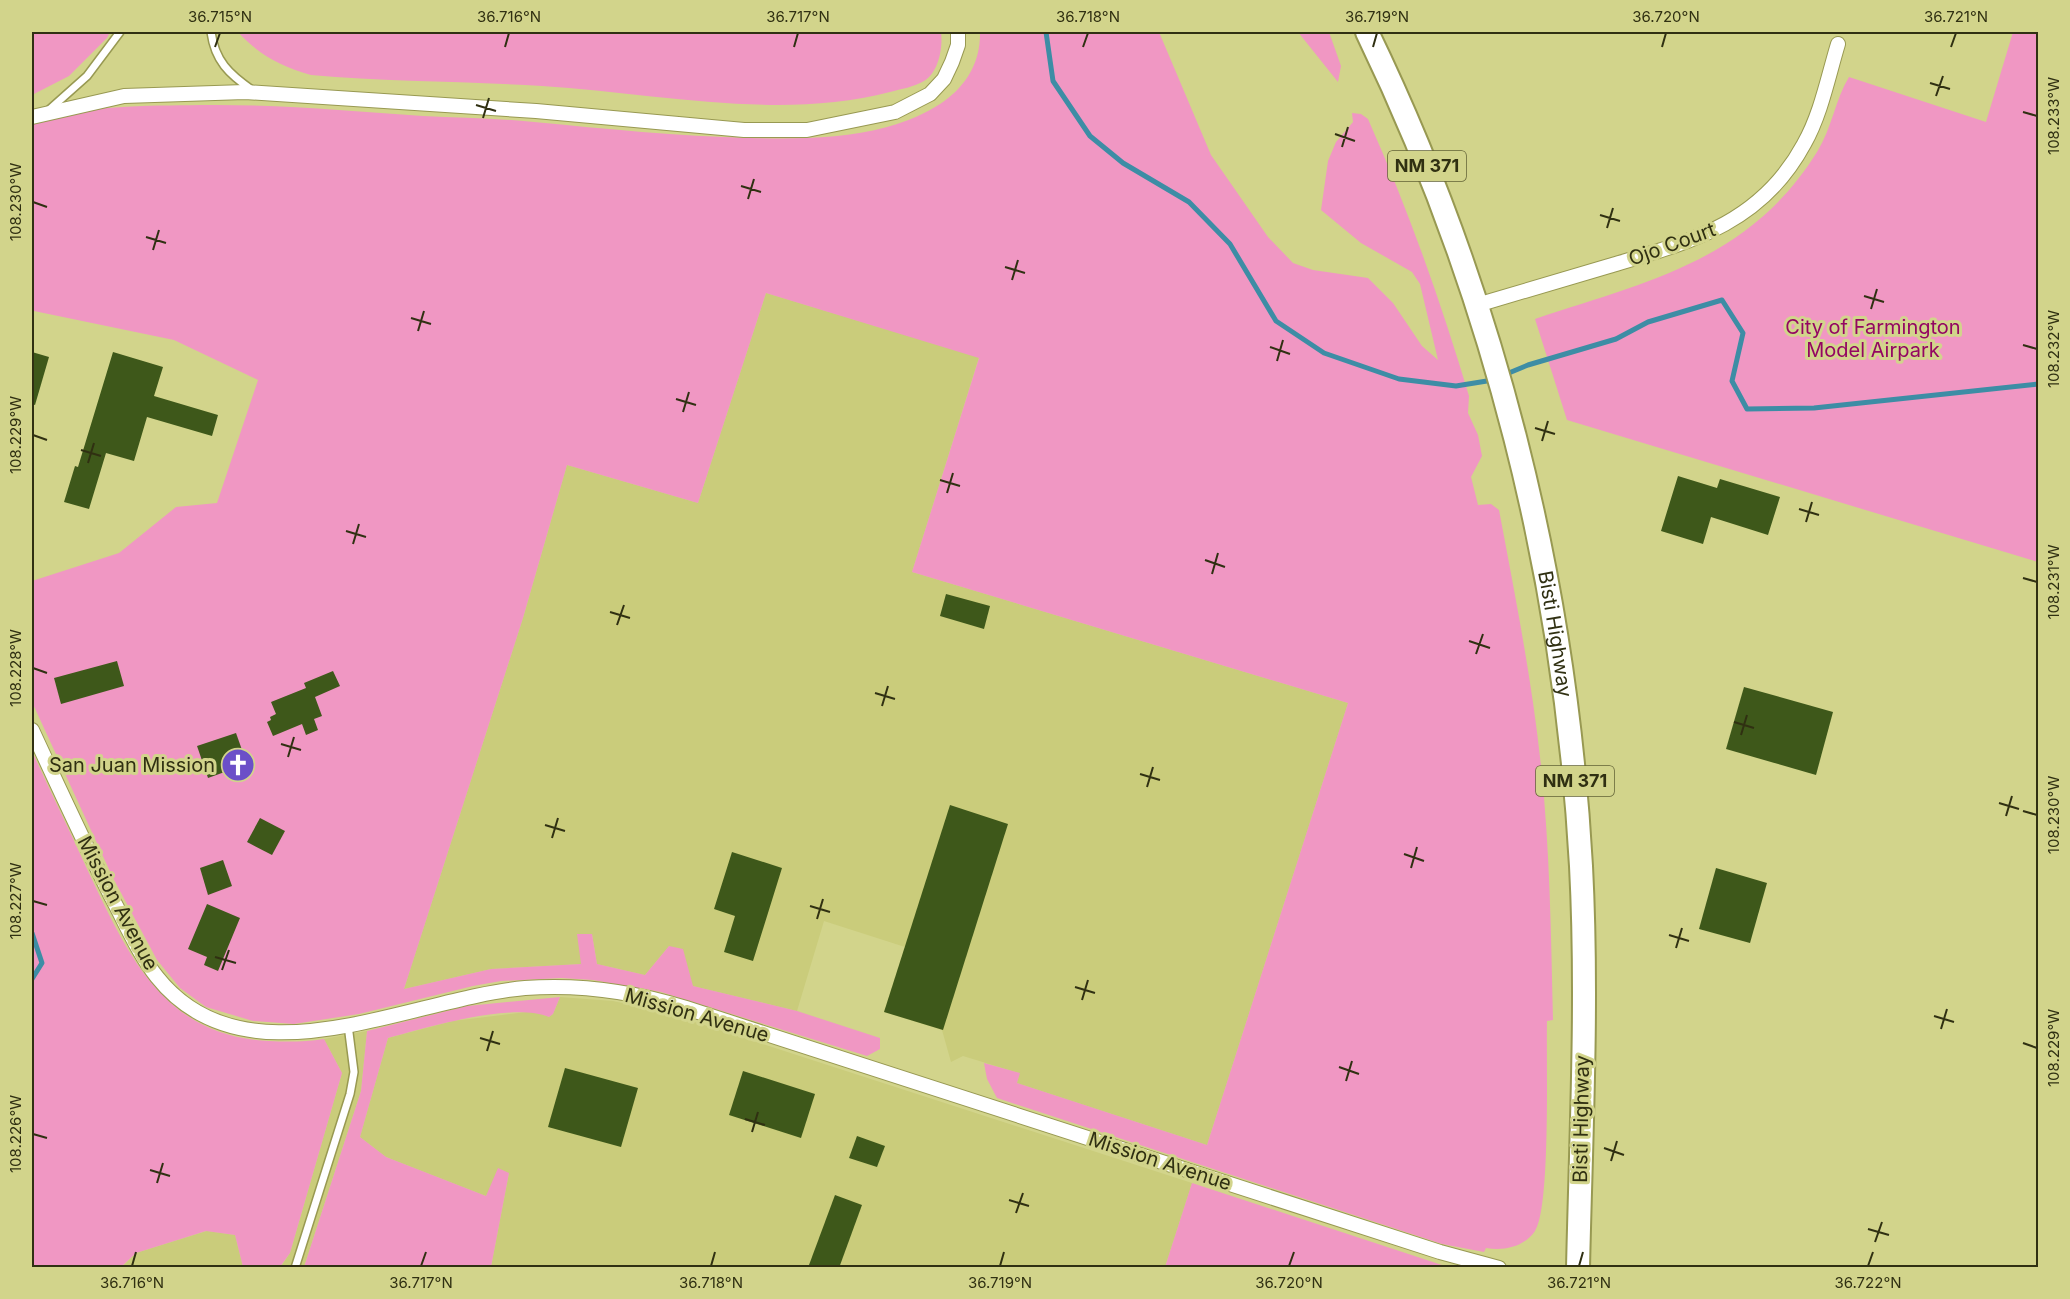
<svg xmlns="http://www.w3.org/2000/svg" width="2070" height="1299" font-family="Inter,sans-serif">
<rect width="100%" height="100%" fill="#d2d48b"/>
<g fill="#cacc7b">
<path d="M766 293 979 357 912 572 1348 703 1207 1145 1017 1083 1019 1073 963 1056 951 1062 942 1030 884 1012 905 947 824 921 797 1011 693 986 669 946 645 975 597 964 592 934 581 964 491 969 404 989 523 618 567 465 698 503Z"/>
<path d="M560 997 613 1001 664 1012 1192 1183 1165 1267H491L509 1173 486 1196 386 1157 360 1137 388 1038 453 1021 534 1011 549 1017 553 1014Z"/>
<path d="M367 1031 361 1091 304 1267 280 1268 290 1253 342 1073 324 1039Z"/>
<path d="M207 1231 235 1235 243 1267 121 1268 136 1253Z"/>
</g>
<g fill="#f097c3">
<path d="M32 32H110L107 38 69 76 32 95Z"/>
<path d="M238 32H941C943 47 939 72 924 81 914 87 901 89 890 92 780 121 654 93 542 86 465 81 387 82 311 75 280 66 259 55 238 32Z"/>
<path d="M980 32H1159L1211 155 1268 237 1293 263 1313 270 1368 278 1393 303 1422 346 1438 360 1420 284 1412 272 1361 243 1321 210 1328 161 1336 142 1353 122 1352 113 1361 114 1368 119C1408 209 1441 302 1469 396L1468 413 1478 435 1482 456 1471 477 1478 505 1491 504 1499 510C1515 595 1532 680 1541 766 1550 850 1551 936 1553 1020L1547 1021C1546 1058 1551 1208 1535 1231 1524 1247 1504 1251 1486 1248L1484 1252 1442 1244 997 1098 987 1079 984 1063 1020 1073 1017 1083 1207 1145 1348 703 912 572 979 358 766 293 698 503 567 465 523 618 404 989 491 969 581 964 577 934H592L597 964 645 975 669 946 683 949 693 986 797 1011 880 1038V1049L867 1056 661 992 593 980 561 978 501 981 473 986 359 1014 294 1024 253 1021 206 1007 180 988 157 960 113 878 32 702V581L119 553 176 507 217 503 258 380 174 340 34 311 32 317V124C83 104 147 106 201 105 276 104 349 111 423 116 460 118 497 118 534 122 606 129 678 136 751 138 795 139 843 139 887 127 934 114 981 87 980 32Z"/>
<path d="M1298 32H1329L1341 66 1338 82Z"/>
<path d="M2013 32H2038V562L1567 420 1535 319C1648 281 1749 261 1817 152 1832 128 1835 100 1849 77L1986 122Z"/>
<path d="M32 751C50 791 70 831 88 871 128 955 163 1036 269 1041 287 1042 305 1042 324 1039L342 1073 290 1253 280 1267H243L235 1235 206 1231 136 1253 121 1267H32Z"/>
<path d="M560 997 553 1014 549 1017C511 1002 429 1027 388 1038L360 1137 386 1157 486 1196 498 1168 509 1173 491 1267H304L361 1091 367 1031 467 1006Z"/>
<path d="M1192 1183 1448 1267H1165Z"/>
</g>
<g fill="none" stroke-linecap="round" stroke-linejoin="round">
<g stroke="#3d8da5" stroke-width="5">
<path d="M1046 32 1053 81 1090 136 1123 163 1189 202 1230 244 1276 321 1324 353 1399 379 1456 386 1493 380"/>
<path d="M1504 375 1528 365 1616 339 1648 322 1722 300 1743 333 1732 381 1747 409 1814 408 2038 384"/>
<path d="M32 933 42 963 32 979"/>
</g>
</g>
<g fill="#3e581a">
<path d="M32 352 49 357 35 405 32 404Z"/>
<path d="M113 352 163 367 154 396 218 415 212 436 147 417 134 461 106 453 89 509 64 502 75 466 78 467Z"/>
<path d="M1678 476 1717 488 1720 479 1780 497 1768 535 1711 517 1703 544 1661 531Z"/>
<path d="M946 594 990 606 984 629 940 616Z"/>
<path d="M117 661 124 686 61 704 54 678Z"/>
<path d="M333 671 340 686 315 697 322 716 314 719 318 730 306 735 302 724 273 736 267 722 271 720 270 717 276 714 271 702 306 688 304 683Z"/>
<path d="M1744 687 1833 712 1816 775 1726 749Z"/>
<path d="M236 733 247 764 208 778 197 746Z"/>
<path d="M950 805 1008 824 943 1030 884 1012Z"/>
<path d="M260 818 285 831 272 855 247 842Z"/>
<path d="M732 852 782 868 753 961 724 952 735 916 714 909Z"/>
<path d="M223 860 232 886 208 895 200 868Z"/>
<path d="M1716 868 1767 883 1750 943 1699 929Z"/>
<path d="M207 904 240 918 218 971 204 965 207 957 188 949Z"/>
<path d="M565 1068 638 1088 621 1147 548 1127Z"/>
<path d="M743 1071 815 1094 801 1138 729 1115Z"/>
<path d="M857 1136 885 1146 877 1167 849 1158Z"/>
<path d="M835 1195 862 1205 839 1268H817L809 1265Z"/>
</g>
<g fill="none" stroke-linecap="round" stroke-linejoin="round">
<g stroke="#989952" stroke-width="10">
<g id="service">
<path d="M211 32C215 61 229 74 252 90"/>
<path d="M50 109 87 76 120 32"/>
<path d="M295 1268 350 1094 354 1072 348 1025"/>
</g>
</g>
<g stroke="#989952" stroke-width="16">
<g id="minor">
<path d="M32 117 124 96 245 92 536 111 744 130H807L895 112 930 94 944 79 952 62 958 45V32"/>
<path d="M1477 305C1521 292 1565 279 1609 266 1690 242 1761 224 1804 144 1821 114 1828 77 1838 44"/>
<path d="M32 730C58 786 84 843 112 898 126 924 138 953 157 977 246 1089 411 998 525 988 579 984 635 992 686 1008L1440 1252 1499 1268"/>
</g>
</g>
<g stroke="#989952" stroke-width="26">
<g id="primary">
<path id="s1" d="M1367 32C1493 292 1565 577 1581 866 1588 999 1581 1134 1578 1268"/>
</g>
</g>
<use href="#service" stroke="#fff" stroke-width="7"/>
<use href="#minor" stroke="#fff" stroke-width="14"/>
<use href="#primary" stroke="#fff" stroke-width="22"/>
</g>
<path fill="none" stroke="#303012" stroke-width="2" d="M215 47 220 33M505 47 509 33M794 47 798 33M1083 47 1088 33M1373 47 1377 33M1662 47 1666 33M1951 47 1956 33M1930 83 1950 89M1936 96 1943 76M476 105 496 111M2023 112 2037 116M483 118 489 98M1335 134 1355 141M1342 147 1348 127M741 186 761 192M748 199 754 179M33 202 47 207M1600 215 1620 221M1607 228 1613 208M146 237 166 243M153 250 159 230M1005 267 1025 273M1012 280 1018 260M1864 296 1884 302M1871 309 1877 289M411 318 431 324M418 331 424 311M2023 345 2037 349M1270 347 1290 354M1277 361 1283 340M676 399 696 405M683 412 689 392M1535 428 1555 434M33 435 47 440M1542 441 1548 421M81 450 101 456M88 463 94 443M940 480 960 486M947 493 953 473M1799 509 1819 515M1806 522 1812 502M346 531 366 537M353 544 359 524M1205 560 1225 567M1212 574 1218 553M2023 578 2037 582M610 612 630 618M617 625 624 605M1469 641 1490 648M1476 654 1483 634M33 668 47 673M875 693 895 699M882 706 888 686M1734 722 1754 728M1741 735 1747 715M281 744 301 750M288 757 294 737M1140 774 1160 780M1147 787 1153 767M1999 803 2019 809M2023 811 2037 815M2006 816 2012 796M545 825 565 831M552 838 558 818M1404 854 1424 861M1411 868 1417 847M33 901 47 905M810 906 830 912M817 919 823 899M1669 935 1689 941M1676 948 1682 928M215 957 236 963M222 970 229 950M1075 987 1095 993M1082 1000 1088 980M1934 1016 1954 1022M1941 1029 1947 1009M480 1038 500 1044M2023 1043 2037 1048M487 1051 493 1031M1339 1067 1359 1074M1346 1081 1352 1061M745 1119 765 1125M752 1132 758 1112M33 1134 47 1138M1604 1148 1624 1155M1611 1161 1617 1141M150 1170 170 1176M157 1183 163 1163M1009 1200 1029 1206M1016 1213 1023 1193M1868 1229 1889 1235M1875 1242 1882 1222M132 1266 136 1252M421 1266 426 1252M711 1266 715 1252M1000 1266 1004 1252M1289 1266 1294 1252M1579 1266 1583 1252M1868 1266 1873 1252"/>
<defs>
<g id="church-disc" transform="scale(1.725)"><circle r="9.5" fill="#6b4fc8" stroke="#d2d48b"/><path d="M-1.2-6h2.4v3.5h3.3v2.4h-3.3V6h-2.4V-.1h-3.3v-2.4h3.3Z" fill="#fff"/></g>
</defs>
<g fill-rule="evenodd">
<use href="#church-disc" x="238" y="765"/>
</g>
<g text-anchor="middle" stroke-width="6" stroke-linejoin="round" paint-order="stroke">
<g fill="#d2d48b" stroke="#616136" stroke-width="1.5">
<rect x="1388" y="151" width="78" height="30" rx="4.5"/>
<rect x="1536" y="766" width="78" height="30" rx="4.5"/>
</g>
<g font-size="18" font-weight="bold" fill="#303012">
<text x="1427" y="172">NM 371</text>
<text x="1575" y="787">NM 371</text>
</g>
<g font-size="20" fill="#303012" stroke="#d2d48b">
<text transform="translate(1672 244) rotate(-20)" y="7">Ojo Court</text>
<text dy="7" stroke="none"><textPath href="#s1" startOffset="633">Bisti Highway</textPath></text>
<text transform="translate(118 903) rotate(62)" y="7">Mission Avenue</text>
<text transform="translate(697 1015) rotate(16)" y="7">Mission Avenue</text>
<text transform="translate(1581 1119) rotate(-89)" y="7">Bisti Highway</text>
<text transform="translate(1160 1161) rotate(18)" y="7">Mission Avenue</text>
</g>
<g font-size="20" fill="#940562" stroke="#d2d48b">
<text x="1873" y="334">City of Farmington<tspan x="1873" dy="23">Model Airpark</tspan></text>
</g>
<g font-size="20" fill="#303012" stroke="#d2d48b" text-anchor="end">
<text x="215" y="772">San Juan Mission</text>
</g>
</g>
<rect width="2070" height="1299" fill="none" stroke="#d2d48b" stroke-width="66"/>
<rect x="33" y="33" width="2004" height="1233" fill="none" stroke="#303012" stroke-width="2"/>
<g font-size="15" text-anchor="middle" fill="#303012">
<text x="220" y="22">36.715°N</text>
<text x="509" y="22">36.716°N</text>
<text x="798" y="22">36.717°N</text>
<text x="1088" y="22">36.718°N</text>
<text x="1377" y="22">36.719°N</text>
<text x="1666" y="22">36.720°N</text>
<text x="1956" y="22">36.721°N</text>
<text transform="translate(2054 116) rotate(-90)" y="5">108.233°W</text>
<text transform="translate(16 202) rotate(-90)" y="5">108.230°W</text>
<text transform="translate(2054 349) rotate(-90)" y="5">108.232°W</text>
<text transform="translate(16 435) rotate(-90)" y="5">108.229°W</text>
<text transform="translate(2054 582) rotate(-90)" y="5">108.231°W</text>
<text transform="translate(16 668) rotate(-90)" y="5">108.228°W</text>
<text transform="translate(2054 815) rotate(-90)" y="5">108.230°W</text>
<text transform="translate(16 901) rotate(-90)" y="5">108.227°W</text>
<text transform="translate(2054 1048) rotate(-90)" y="5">108.229°W</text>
<text transform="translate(16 1134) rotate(-90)" y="5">108.226°W</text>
<text x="132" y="1288">36.716°N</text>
<text x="421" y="1288">36.717°N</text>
<text x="711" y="1288">36.718°N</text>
<text x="1000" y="1288">36.719°N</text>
<text x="1289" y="1288">36.720°N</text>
<text x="1579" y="1288">36.721°N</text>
<text x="1868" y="1288">36.722°N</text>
</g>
</svg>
